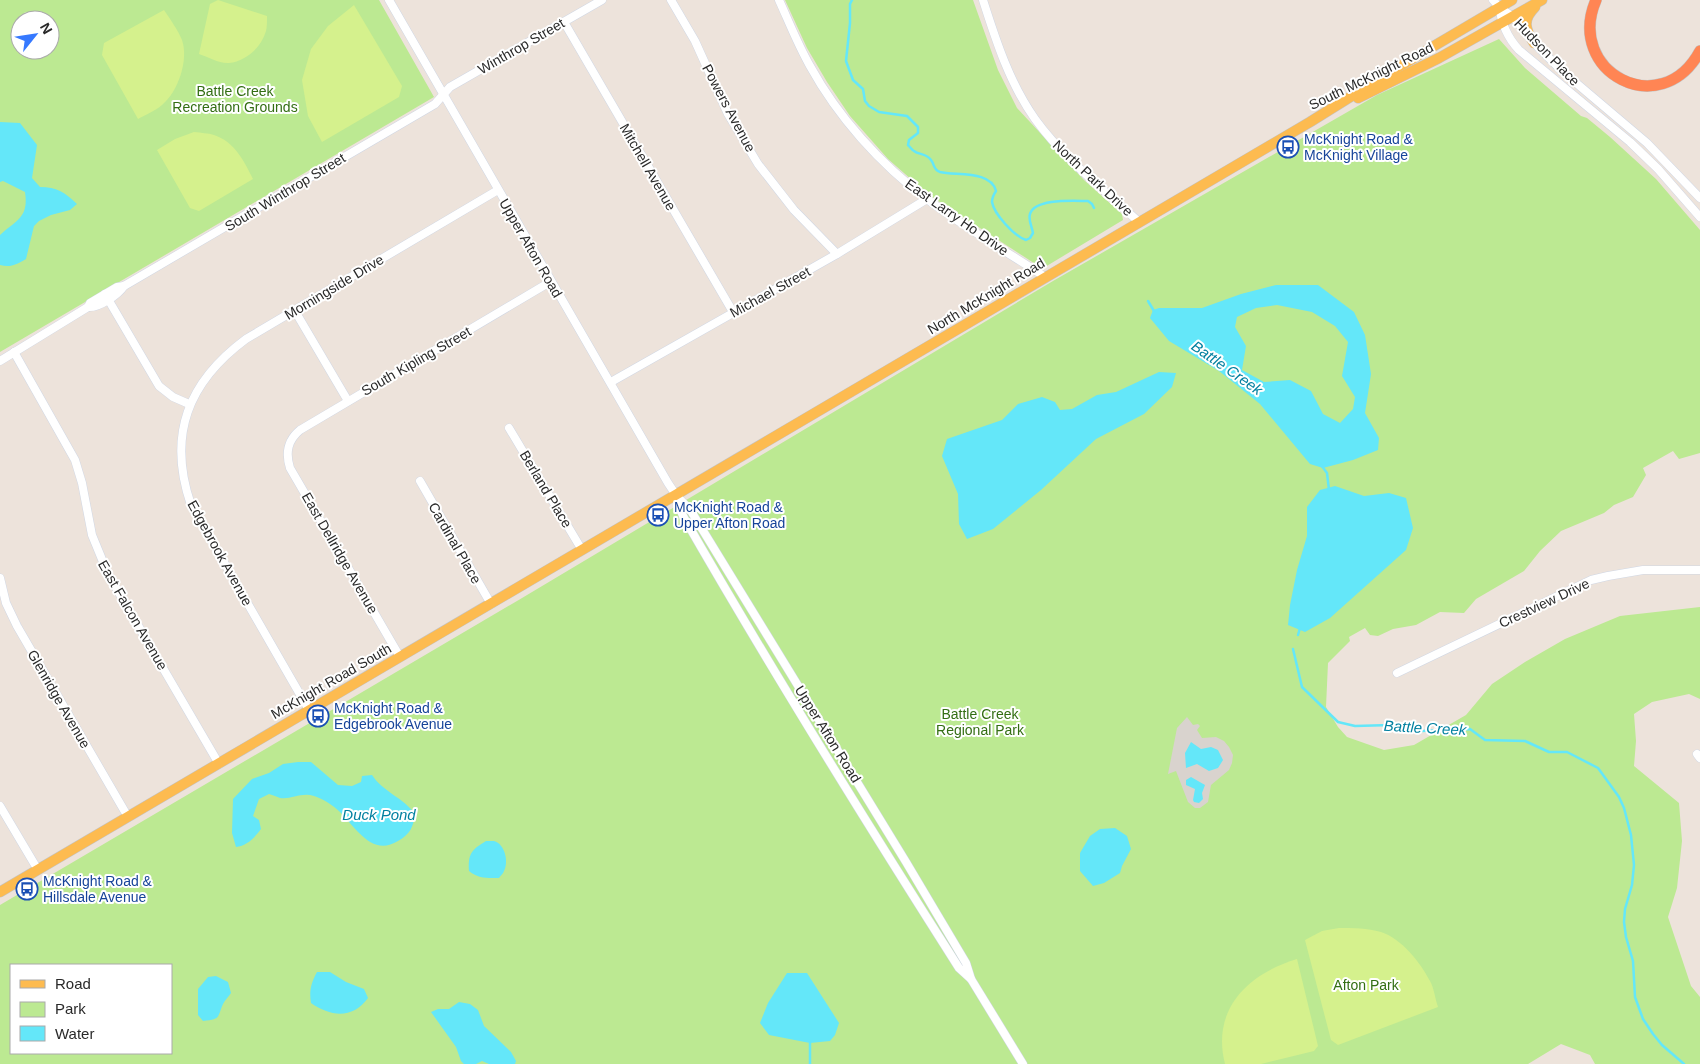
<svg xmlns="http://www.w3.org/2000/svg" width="1700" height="1064" font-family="Helvetica,sans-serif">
<rect width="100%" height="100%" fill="#ede3db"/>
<g fill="#bce992" fill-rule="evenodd">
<path d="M0 0H379L434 97 0 352ZM20 20H50V50H20Z"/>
<path d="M785 0H973L998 70 1017 108 1084 180 1122 214 1123 220 1045 267H1040L929 195 888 159 850 116 827 82 807 48Z"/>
<path d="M1499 39 1525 68 1581 116 1587 118 1610 137 1656 179 1700 230V453L1679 459 1673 451 1643 468 1646 475 1633 497 1614 505 1604 513 1561 531 1540 551 1524 571 1476 599 1464 613 1440 612 1416 625 1393 629 1378 636 1370 635 1365 628 1349 637 1350 641 1328 663 1326 707 1338 727 1347 737 1384 750 1414 745 1466 715 1492 684 1525 662 1565 639 1620 616 1700 607V699L1689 694 1652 702 1634 714 1636 741 1634 766 1679 803 1682 841 1677 888 1668 917 1691 986 1700 997V1064H1595L1590 1055 1561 1044 1528 1064H0V905L517 601 1053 281 1377 95ZM11 965H171V1053H11Z"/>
</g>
<g fill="#d5f18d">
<path d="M218 0 267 16C267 21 267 27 266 31 261 48 246 61 229 63 220 64 208 57 199 54L210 4Z"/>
<path d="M354 5 402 86 399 97 322 142 308 116 302 80 311 49 328 26Z"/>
<path d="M164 10C170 19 178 30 182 40 189 60 178 92 162 105 155 111 145 115 138 119L102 55 104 43Z"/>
<path d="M194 132C201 133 208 133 214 135 235 142 244 161 253 179L199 211 190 208 157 150 175 139Z"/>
<path d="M1339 928C1353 928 1367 928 1381 932 1402 939 1420 962 1430 981 1434 988 1435 998 1438 1007L1338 1045 1331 1040 1305 940 1322 931Z"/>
<path d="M1297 959 1318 1046 1314 1051 1261 1064H1225C1211 1009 1248 974 1297 959Z"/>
</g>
<path fill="#d9d3ce" d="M1187 717 1193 725 1198 724 1200 726 1197 730 1202 738 1216 737 1224 741 1229 747 1233 755 1232 763 1229 770 1211 785 1208 802 1200 808H1195L1188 802 1176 771 1168 774 1177 728Z"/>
<g fill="#64e7f9" fill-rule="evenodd">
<path d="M0 122 20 123 37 145 32 178 40 187C57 187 64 192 77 204L70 210 51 215 39 221 34 226 26 259C17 264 11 268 0 265V235C16 220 29 218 25 192L3 181 0 182Z"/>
<path d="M1276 285H1318L1354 312 1365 335 1371 374 1365 413 1379 438 1378 450 1353 460 1323 468 1310 464 1260 404 1219 371 1169 341 1150 318 1153 310 1159 308H1202L1241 294ZM1277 305 1312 312 1335 326 1348 342 1342 376 1355 397 1353 409 1340 423 1323 414 1311 391 1290 380 1264 382 1242 370 1246 346 1235 327 1237 317 1256 308Z"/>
<path d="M1159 372 1176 373 1172 387 1144 414 1096 439 1041 490 993 529 967 539 959 524 958 494 942 456 947 439 1002 420 1018 404 1042 397 1055 402 1060 410 1072 409 1097 395 1116 392Z"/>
<path d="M1335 486 1364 496 1389 493 1406 498 1413 528 1406 550 1330 618 1305 632 1288 625 1290 605 1297 570 1307 536V507L1320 490Z"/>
<path d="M1191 742 1201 749 1211 747 1218 750 1223 760 1218 768 1209 771 1197 764 1186 768 1185 753Z"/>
<path d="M298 762H311L338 785 352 786 361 782 362 776 372 775C383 792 404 798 415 814 413 828 410 834 398 841 372 857 356 828 340 812 333 805 323 799 314 796 301 792 291 800 280 798 277 797 273 795 269 794L259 799 253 816 259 820 261 829C255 837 247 846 236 847L232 833 233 799 252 779 269 773 283 764Z"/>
<path d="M1191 777 1205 785 1202 793 1203 799 1199 803 1194 802 1193 800 1195 789 1186 785V780Z"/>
<path d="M1115 828 1127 836 1131 849 1122 866 1120 873 1104 883 1093 886 1080 871V853L1090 836 1100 829Z"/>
<path d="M486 841C487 841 493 841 494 841 505 844 509 862 504 871 503 874 501 875 499 878 487 878 479 879 469 871 468 854 471 850 486 841Z"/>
<path d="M317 972H330L346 982 364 989 368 998C353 1019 331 1017 311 1003 309 991 311 983 317 972Z"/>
<path d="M787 973H807L839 1023 835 1035 830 1041 810 1043 769 1035 760 1023 768 1003Z"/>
<path d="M216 976 228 982 231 993C229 996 225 1000 223 1004 217 1018 221 1019 203 1021L198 1015V989L208 977Z"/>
<path d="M459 1002 470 1004 478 1010 484 1026 511 1052 516 1061 515 1064H489L482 1061 476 1064H464L461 1061 456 1047 431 1012 438 1009H449Z"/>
</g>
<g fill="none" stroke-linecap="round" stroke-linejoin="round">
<g stroke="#64e7f9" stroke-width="2.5">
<path d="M852 0 850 4V23L846 61 853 80 863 89 865 101 869 106 879 112 907 116 918 127V133L909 140 908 145C910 147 912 150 914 151 919 155 926 153 931 160 935 165 933 170 940 172 956 176 991 170 996 191 994 194 992 197 992 202 994 214 1014 236 1026 240L1030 238 1033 233C1032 227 1028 220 1030 214 1035 198 1074 201 1088 201L1092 204 1094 208"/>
<path d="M1148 301 1154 311"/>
<path d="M1321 465 1327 473 1329 490"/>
<path d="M1298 635 1300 628"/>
<path d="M1293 649 1302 687 1338 722 1355 726 1391 725 1421 731 1470 729 1485 740 1525 741 1549 752H1567L1598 768 1619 797 1624 808 1631 835 1634 865 1632 885 1625 909 1624 922 1626 937 1633 961 1635 997 1643 1019 1653 1034 1662 1045 1684 1064"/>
<path d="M810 1064V1043"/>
</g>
<g stroke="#d0d7e4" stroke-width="9">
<g id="minor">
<path d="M389 0 668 483 676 495 691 511 906 862 966 963 971 979"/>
<path d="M671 0 695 41 728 114 758 164 794 210 837 254"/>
<path d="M779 0C789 22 798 45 810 66 838 117 880 164 927 199 965 228 1006 251 1045 277"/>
<path d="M983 0C996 41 1010 84 1035 119 1064 159 1103 189 1139 222"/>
<path d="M1493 0 1499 7 1513 17 1534 43 1562 71 1647 143 1700 198"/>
<path d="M1499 7C1502 24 1507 37 1519 50L1630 142 1658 169 1700 217"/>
<path d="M564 22 733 312"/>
<path d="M105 294 159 386 173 397 189 404"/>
<path d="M88 307C99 308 118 295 124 286"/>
<path d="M295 311 348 401"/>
<path d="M14 352 75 460 82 483 92 535 108 574 219 764"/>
<path d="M0 361 88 307 90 303 117 287 124 286 435 104 450 87 602 0"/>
<path d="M611 382 837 254 927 199"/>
<path d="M509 428 582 550"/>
<path d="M420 481 491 604"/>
<path d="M676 497 683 516C771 669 864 819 959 968L971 979 1023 1064"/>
<path d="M0 578 6 603 17 626 128 817"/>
<path d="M400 657 290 468C285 452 288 440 300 430L550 282"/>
<path d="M1397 673 1591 580 1608 576 1643 570H1700"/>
<path d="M309 710 191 505C167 435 188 382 246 339L498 190"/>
<path d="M1697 754 1700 758"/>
<path d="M0 806 38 870"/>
</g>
</g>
<g stroke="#c3c3c3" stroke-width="11">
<g id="major">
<path d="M1534 43C1525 29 1522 20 1535 7"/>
<path d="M1358 98 1439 58 1542 0"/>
<path d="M0 892 1310 122 1395 69 1512 0"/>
</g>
</g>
<g stroke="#c3c3c3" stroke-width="12">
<path id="highway" d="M1596 0C1565 72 1661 123 1700 51"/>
</g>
<use href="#minor" stroke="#fff" stroke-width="8"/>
<use href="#major" stroke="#fdbb50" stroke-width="10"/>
<use href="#highway" stroke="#ff8554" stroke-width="11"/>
</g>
<defs>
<g id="bus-ring" transform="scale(1.125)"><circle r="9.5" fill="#fff" stroke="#1a4fb4" stroke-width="1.5"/><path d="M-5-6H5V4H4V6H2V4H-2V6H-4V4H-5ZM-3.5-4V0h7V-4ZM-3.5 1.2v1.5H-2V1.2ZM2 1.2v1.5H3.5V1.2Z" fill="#1a4fb4"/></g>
</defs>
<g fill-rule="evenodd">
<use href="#bus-ring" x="1288" y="147"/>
<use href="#bus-ring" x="658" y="515"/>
<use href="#bus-ring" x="318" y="716"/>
<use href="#bus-ring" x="27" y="889"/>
</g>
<g text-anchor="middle" stroke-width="4" stroke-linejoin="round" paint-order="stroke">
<g font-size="14" fill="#2a2a2a" stroke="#fff">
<text transform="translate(521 46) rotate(-30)" y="5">Winthrop Street</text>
<text transform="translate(1547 52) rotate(46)" y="5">Hudson Place</text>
<text transform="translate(1371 76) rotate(-26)" y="5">South McKnight Road</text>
<text transform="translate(729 108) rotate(62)" y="5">Powers Avenue</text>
<text transform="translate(648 167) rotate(60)" y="5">Mitchell Avenue</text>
<text transform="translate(1093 178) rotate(43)" y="5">North Park Drive</text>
<text transform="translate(285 192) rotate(-31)" y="5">South Winthrop Street</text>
<text transform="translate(957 217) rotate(35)" y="5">East Larry Ho Drive</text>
<text transform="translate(531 248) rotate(60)" y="5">Upper Afton Road</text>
<text transform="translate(334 287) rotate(-31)" y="5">Morningside Drive</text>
<text transform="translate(770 292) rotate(-29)" y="5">Michael Street</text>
<text transform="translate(986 296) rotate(-31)" y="5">North McKnight Road</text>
<text transform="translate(416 361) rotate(-30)" y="5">South Kipling Street</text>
<text transform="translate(546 489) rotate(59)" y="5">Berland Place</text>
<text transform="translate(455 543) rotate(60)" y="5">Cardinal Place</text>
<text transform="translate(220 553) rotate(61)" y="5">Edgebrook Avenue</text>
<text transform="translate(340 553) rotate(60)" y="5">East Dellridge Avenue</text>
<text transform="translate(1544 603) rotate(-25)" y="5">Crestview Drive</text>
<text transform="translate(133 615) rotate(60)" y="5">East Falcon Avenue</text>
<text transform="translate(331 681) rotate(-30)" y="5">McKnight Road South</text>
<text transform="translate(59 699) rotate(60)" y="5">Glenridge Avenue</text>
<text transform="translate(828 734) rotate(58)" y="5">Upper Afton Road</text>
</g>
<g font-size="14" fill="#336e13" stroke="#fff">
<text x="235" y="96">Battle Creek<tspan x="235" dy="16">Recreation Grounds</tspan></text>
<text x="980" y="719">Battle Creek<tspan x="980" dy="16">Regional Park</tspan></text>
<text x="1366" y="990">Afton Park</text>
</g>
<g font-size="14" fill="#164399" stroke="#fff" text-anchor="start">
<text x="1304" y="144">McKnight Road &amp;<tspan x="1304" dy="16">McKnight Village</tspan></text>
<text x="674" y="512">McKnight Road &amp;<tspan x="674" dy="16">Upper Afton Road</tspan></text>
<text x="334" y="713">McKnight Road &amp;<tspan x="334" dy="16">Edgebrook Avenue</tspan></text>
<text x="43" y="886">McKnight Road &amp;<tspan x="43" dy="16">Hillsdale Avenue</tspan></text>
</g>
<g font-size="15" font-style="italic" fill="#0280a0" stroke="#fff">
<text transform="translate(1227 368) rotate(35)" y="5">Battle Creek</text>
<text transform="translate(1425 728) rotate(3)" y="5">Battle Creek</text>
<text x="379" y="820">Duck Pond</text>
</g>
</g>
<rect x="10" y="964" width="162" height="90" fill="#ffffff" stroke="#aaaaaa"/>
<rect x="20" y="980" width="25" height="8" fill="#fdbb50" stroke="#aaaaaa"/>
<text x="55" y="989" font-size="15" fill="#2a2a2a">Road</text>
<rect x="20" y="1002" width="25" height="15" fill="#bce992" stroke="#aaaaaa"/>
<text x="55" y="1014" font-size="15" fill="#2a2a2a">Park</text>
<rect x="20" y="1026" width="25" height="15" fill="#64e7f9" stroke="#aaaaaa"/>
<text x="55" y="1039" font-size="15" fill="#2a2a2a">Water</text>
<g transform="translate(35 35) rotate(60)"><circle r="24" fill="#ffffff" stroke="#aaaaaa"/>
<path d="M0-4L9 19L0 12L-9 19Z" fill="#3679ff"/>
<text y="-8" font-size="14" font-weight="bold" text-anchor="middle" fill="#2a2a2a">N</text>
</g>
</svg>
